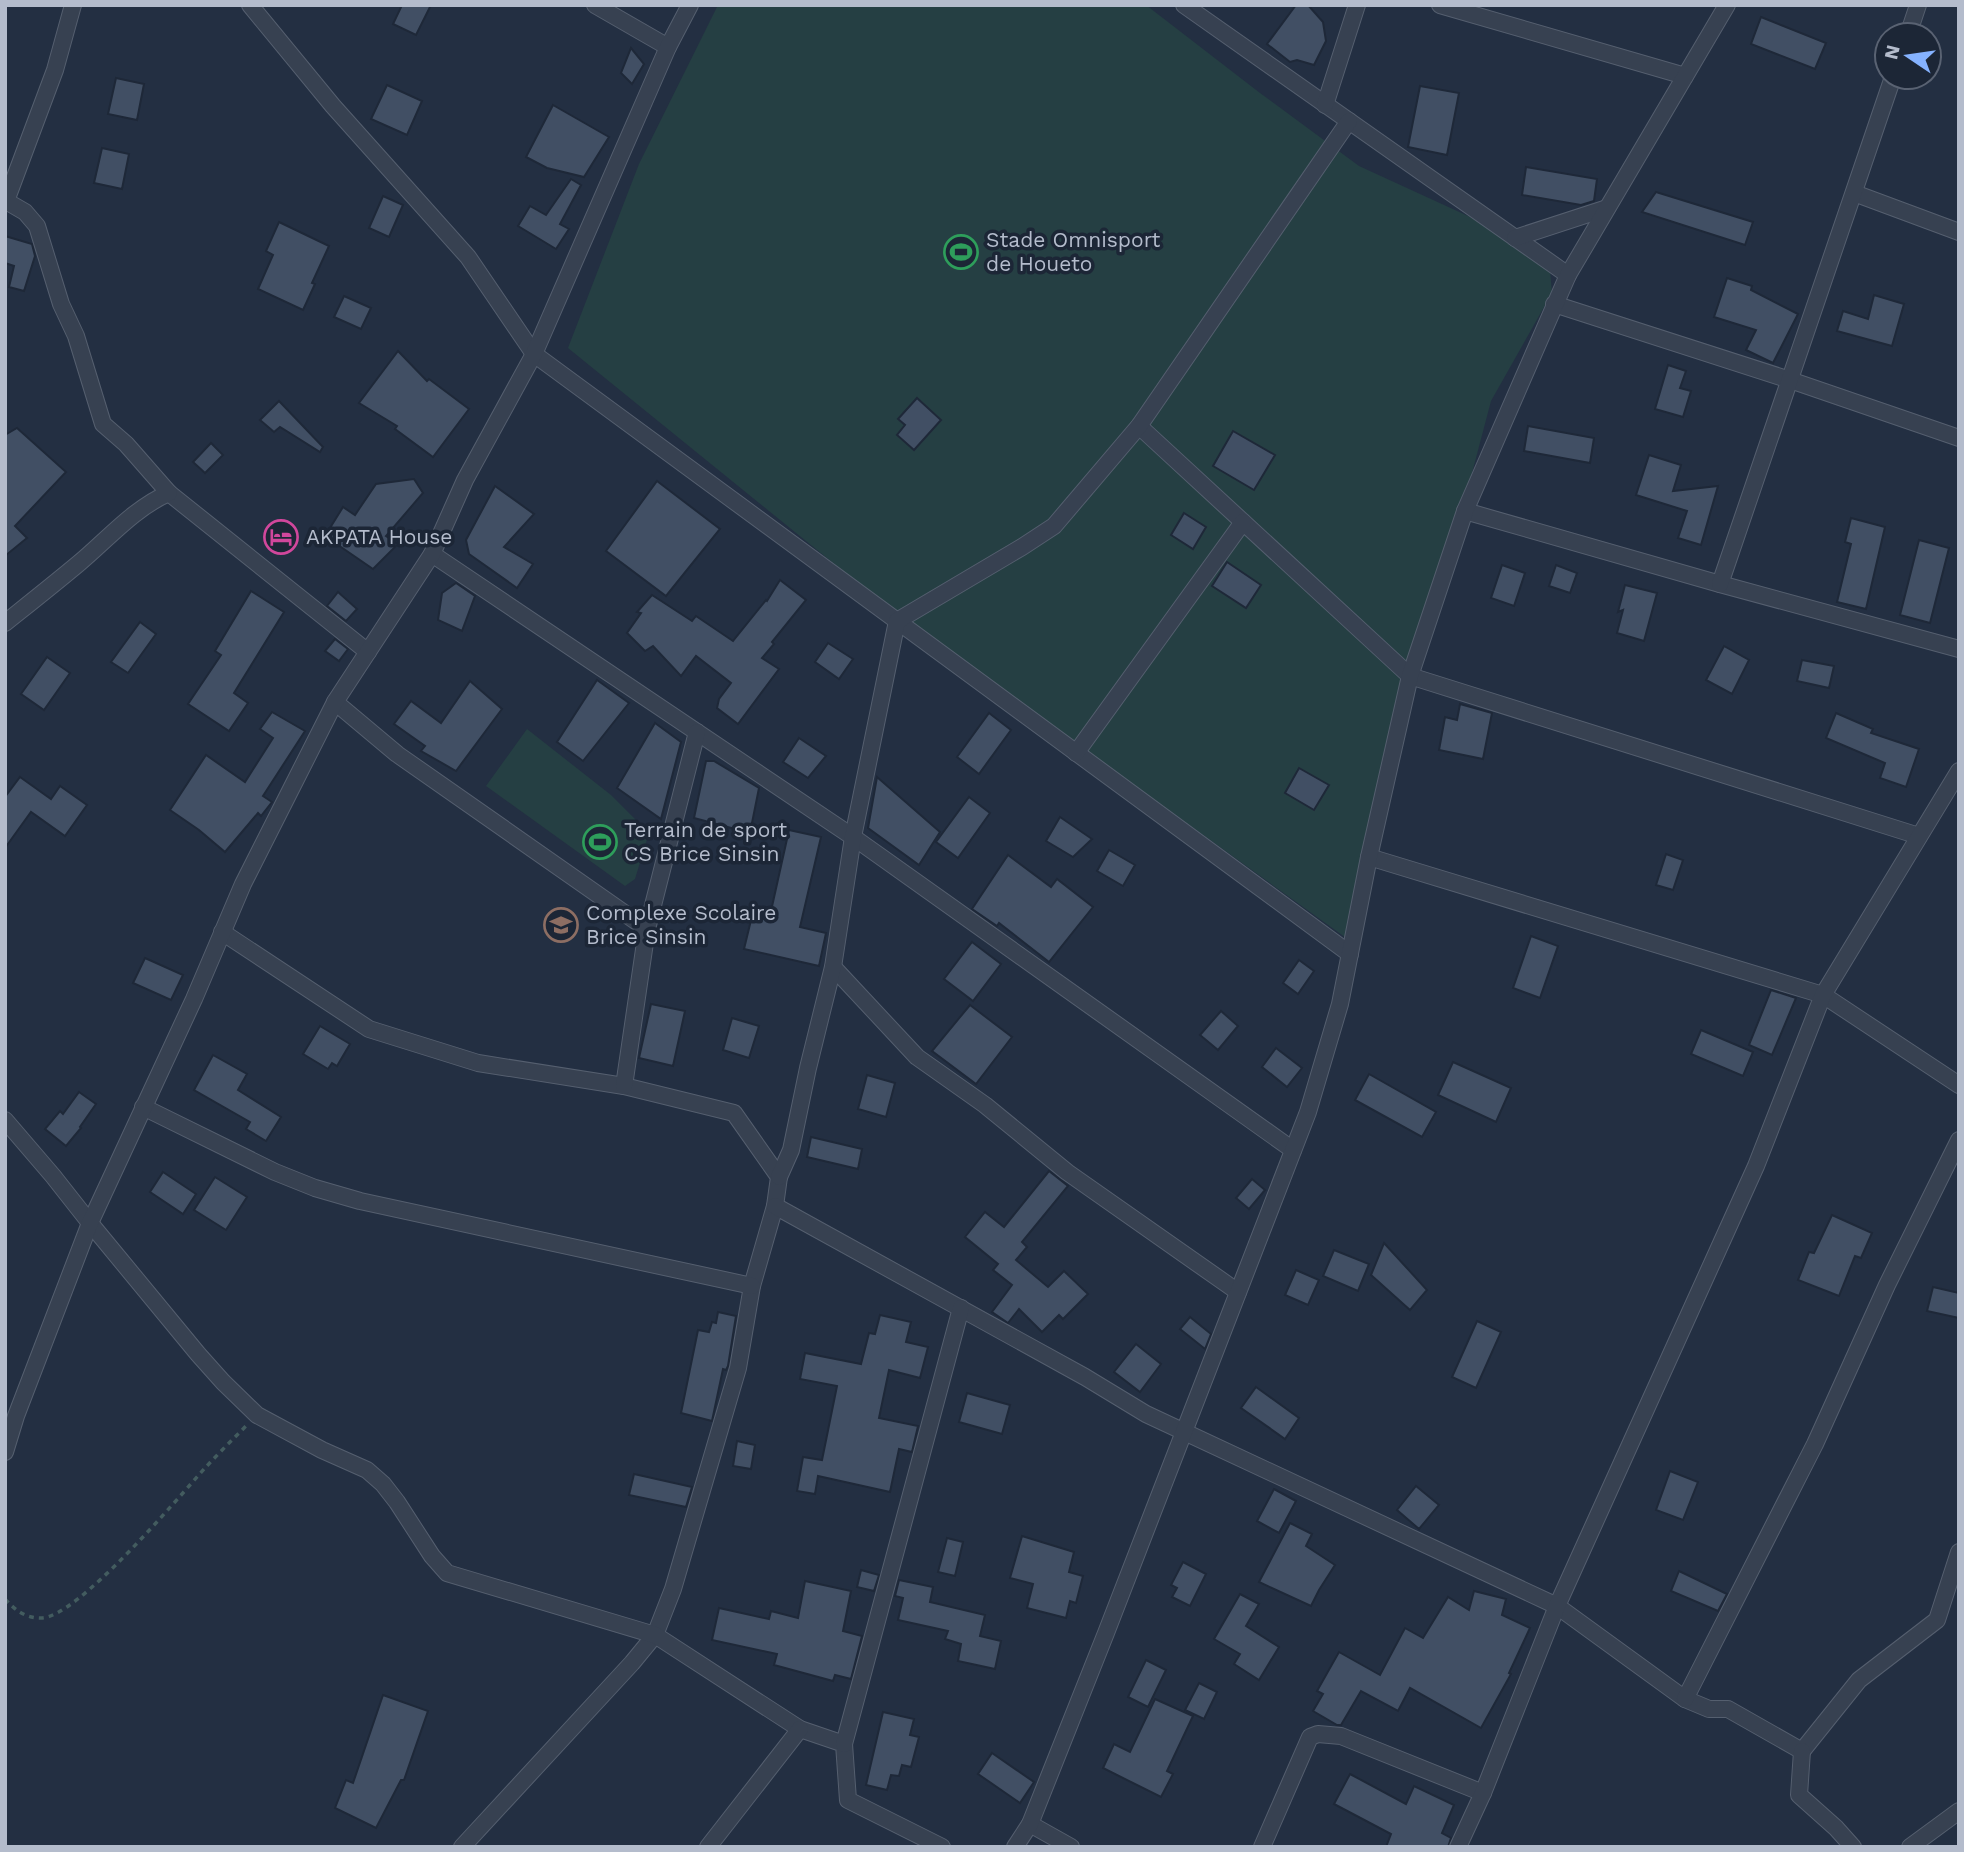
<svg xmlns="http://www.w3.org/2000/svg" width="1964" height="1852" font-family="'Work Sans',sans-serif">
<rect width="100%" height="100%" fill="#232f42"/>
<g fill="#253f43">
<path d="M718 5H1146L1260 93 1359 166 1492 227 1550 270 1552 293 1491 401 1349 940 896 614 568 348 639 164Z"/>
<path d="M527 729 611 795 649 833 635 879 625 886 486 786Z"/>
</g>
<g fill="#414f64" stroke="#1e2838" stroke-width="2">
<path d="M402 5H431L416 35 393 24Z"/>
<path d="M1296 5H1308L1323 22 1326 41 1314 65 1297 60 1290 62 1267 44Z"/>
<path d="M1761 17 1826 43 1815 69 1751 44Z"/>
<path d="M631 48 644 64 632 84 621 73Z"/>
<path d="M116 78 144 84 137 120 108 114Z"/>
<path d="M387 85 422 101 407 135 371 119Z"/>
<path d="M1420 86 1459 93 1447 155 1408 147Z"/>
<path d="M553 105 609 137 584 177 547 168 526 157Z"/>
<path d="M102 148 129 154 122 189 94 183Z"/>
<path d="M1526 167 1597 179 1594 201 1581 205 1522 195Z"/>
<path d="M571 179 581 185 560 224 569 229 556 249 518 226 530 206 546 215Z"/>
<path d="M1656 192 1753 222 1745 245 1642 212Z"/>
<path d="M383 196 403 205 389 237 369 228Z"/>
<path d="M279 222 329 246 312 283 315 284 303 310 258 289 273 255 266 251Z"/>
<path d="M5 236 32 244 35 256 24 291 9 287 14 266 5 263Z"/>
<path d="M1727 278 1752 286 1751 290 1798 314 1773 363 1746 350 1756 330 1714 317Z"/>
<path d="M1874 295 1904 304 1892 346 1837 331 1843 311 1868 319Z"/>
<path d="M344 296 371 308 361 329 334 317Z"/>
<path d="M398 351 427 381 429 379 469 409 433 457 395 429 397 426 359 403Z"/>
<path d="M1668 365 1686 371 1680 388 1691 391 1683 417 1655 409Z"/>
<path d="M917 398 941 420 914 450 897 435 905 425 898 419Z"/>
<path d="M279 401 323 447 320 452 280 427 274 432 260 420Z"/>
<path d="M1528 426 1594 438 1590 463 1524 451Z"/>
<path d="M17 428 66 472 15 526 27 538 5 556V435Z"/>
<path d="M1233 431 1275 455 1254 490 1213 466Z"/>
<path d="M211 443 223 455 205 473 193 462Z"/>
<path d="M1649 455 1681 465 1673 491 1718 486 1701 545 1678 538 1687 511 1636 495Z"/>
<path d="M414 479 423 493 386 536 398 544 373 569 325 536 343 507 355 515 376 484Z"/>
<path d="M657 481 720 529 666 596 606 551Z"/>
<path d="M495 486 534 514 504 547 533 564 517 588 469 554 466 540Z"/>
<path d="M1184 513 1206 527 1193 549 1171 535Z"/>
<path d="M1851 518 1885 527 1866 609 1837 602 1851 544 1845 542Z"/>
<path d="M1919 540 1949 548 1930 623 1900 615Z"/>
<path d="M1227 562 1261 585 1246 608 1212 586Z"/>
<path d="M1502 565 1525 573 1514 606 1491 598Z"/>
<path d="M1556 565 1577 573 1570 593 1549 586Z"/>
<path d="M780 580 806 600 772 642 774 644 762 658 779 669 738 724 717 708 719 699 731 683 696 656 681 676 653 646 645 651 627 633 641 613 637 612 652 595 692 621 696 616 733 641 766 600 767 601Z"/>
<path d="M456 583 475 596 462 631 438 620 442 593Z"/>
<path d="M1625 585 1657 593 1644 641 1617 633 1623 610 1618 612Z"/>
<path d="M251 591 284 612 234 693 248 703 229 731 188 704 221 655 215 651Z"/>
<path d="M338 592 357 609 346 621 327 606Z"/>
<path d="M140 622 156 634 128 673 111 662Z"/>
<path d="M335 639 348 649 339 661 325 651Z"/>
<path d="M828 643 853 659 839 679 815 662Z"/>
<path d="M1724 646 1749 660 1732 694 1706 680Z"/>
<path d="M47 657 70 673 44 710 21 694Z"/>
<path d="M1802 660 1834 666 1829 688 1797 681Z"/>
<path d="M597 680 629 703 583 761 557 742Z"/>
<path d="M470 681 502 709 456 771 421 751 425 746 394 724 411 701 441 723Z"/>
<path d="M1460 704 1492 713 1483 759 1439 750 1445 717 1457 720Z"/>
<path d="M272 712 305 731 263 796 272 802 261 816 258 813 225 852 199 830 170 810 206 755 245 782 273 738 260 729Z"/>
<path d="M989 713 1011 730 979 774 957 757Z"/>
<path d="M1836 713 1873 729 1871 733 1919 749 1906 787 1880 778 1885 763 1826 738Z"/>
<path d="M655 723 681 742 661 819 617 788Z"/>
<path d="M799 738 826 756 808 778 783 762Z"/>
<path d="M706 761H714L759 788 750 833 694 818Z"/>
<path d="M1299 768 1329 785 1314 810 1285 793Z"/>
<path d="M20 777 51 799 60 786 87 805 65 836 31 812 5 848V797Z"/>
<path d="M877 777 940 832 919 865 868 828Z"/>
<path d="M969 797 990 813 958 858 936 842Z"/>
<path d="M1060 817 1092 839 1073 857 1046 841Z"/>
<path d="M789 830 821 837 800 927 826 933 819 966 744 949 752 916 769 920Z"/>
<path d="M1109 850 1135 865 1123 886 1097 871Z"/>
<path d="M1666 854 1683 860 1673 890 1656 885Z"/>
<path d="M1008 855 1051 887 1057 879 1093 907 1049 962 999 923 997 926 972 909Z"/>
<path d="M1531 936 1558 946 1540 998 1513 988Z"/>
<path d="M972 942 1001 964 973 1001 944 979Z"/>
<path d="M145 958 183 975 171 1000 133 983Z"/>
<path d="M1299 960 1314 971 1298 994 1283 983Z"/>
<path d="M1771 990 1796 998 1772 1055 1749 1045Z"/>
<path d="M651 1004 685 1011 673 1066 639 1058Z"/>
<path d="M970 1005 1012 1037 976 1084 932 1051Z"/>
<path d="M1221 1011 1238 1026 1218 1050 1200 1035Z"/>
<path d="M732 1018 759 1026 749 1058 723 1050Z"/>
<path d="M320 1026 350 1044 337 1066 332 1063 328 1069 303 1054Z"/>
<path d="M1701 1030 1753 1052 1743 1076 1691 1054Z"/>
<path d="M1276 1048 1302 1068 1287 1087 1262 1067Z"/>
<path d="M213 1055 247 1074 238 1090 281 1117 266 1141 246 1129 250 1122 194 1090Z"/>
<path d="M1453 1062 1511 1088 1496 1122 1438 1095Z"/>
<path d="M1369 1074 1436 1112 1422 1137 1355 1100Z"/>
<path d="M867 1075 895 1083 886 1117 858 1109Z"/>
<path d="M79 1092 96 1104 80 1127 81 1128 66 1146 45 1129 60 1111 63 1114Z"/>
<path d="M811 1137 862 1149 858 1169 807 1157Z"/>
<path d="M1049 1171 1068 1186 1022 1242 1027 1247 1016 1260 1048 1287 1064 1271 1088 1294 1063 1319 1059 1315 1042 1332 1019 1309 1008 1323 992 1312 1012 1285 993 1270 998 1264 965 1237 985 1212 1004 1227Z"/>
<path d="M163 1172 196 1194 183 1214 150 1192Z"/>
<path d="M215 1177 247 1197 226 1230 194 1210Z"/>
<path d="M1252 1179 1265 1190 1249 1209 1236 1198Z"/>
<path d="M1832 1215 1872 1233 1861 1258 1855 1256 1839 1296 1798 1280 1809 1252 1814 1253Z"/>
<path d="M1384 1243 1427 1290 1410 1310 1371 1275Z"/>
<path d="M1334 1250 1369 1264 1358 1291 1323 1276Z"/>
<path d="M1296 1270 1319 1280 1308 1305 1285 1295Z"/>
<path d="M1933 1287 1959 1293V1318L1927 1311Z"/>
<path d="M718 1312 736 1316 728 1366 726 1370 723 1369 712 1421 681 1413 698 1330 709 1332 712 1322 716 1323Z"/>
<path d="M880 1315 911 1322 906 1342 928 1347 920 1378 889 1370 879 1418 918 1426 912 1452 899 1449 890 1492 818 1476 815 1494 797 1491 803 1457 822 1460 837 1386 800 1379 805 1353 861 1364 869 1333 875 1334Z"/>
<path d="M1190 1317 1211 1334 1205 1349 1180 1329Z"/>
<path d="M1477 1321 1501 1332 1476 1388 1452 1377Z"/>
<path d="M1136 1344 1161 1364 1140 1392 1114 1372Z"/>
<path d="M1256 1387 1299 1418 1285 1439 1241 1408Z"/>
<path d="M967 1393 1010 1405 1002 1434 959 1422Z"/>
<path d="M737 1441 755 1445 751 1469 733 1466Z"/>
<path d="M1670 1471 1698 1482 1683 1520 1656 1510Z"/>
<path d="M634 1474 692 1487 686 1507 629 1495Z"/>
<path d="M1416 1486 1439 1505 1419 1529 1397 1510Z"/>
<path d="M1274 1489 1296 1501 1279 1533 1257 1521Z"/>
<path d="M1290 1523 1312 1534 1306 1546 1335 1565 1319 1590 1311 1606 1259 1582Z"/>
<path d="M1022 1536 1074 1552 1069 1572 1083 1576 1076 1603 1070 1601 1066 1618 1027 1608 1033 1584 1010 1578Z"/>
<path d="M947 1538 963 1542 955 1576 938 1572Z"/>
<path d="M1183 1562 1206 1574 1190 1606 1172 1597 1177 1588 1171 1585Z"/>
<path d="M861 1570 879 1575 874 1591 857 1587Z"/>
<path d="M1679 1571 1727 1594 1718 1611 1671 1591Z"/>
<path d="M899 1580 933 1587 930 1602 985 1615 980 1636 1001 1641 995 1669 958 1661 961 1644 945 1639 948 1631 898 1620 903 1598 895 1596Z"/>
<path d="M805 1581 851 1591 843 1631 862 1636 851 1679 835 1675 833 1681 774 1665 777 1654 712 1640 719 1608 769 1619 771 1611 798 1618Z"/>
<path d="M1474 1591 1506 1599 1502 1615 1530 1628 1509 1673 1511 1674 1481 1728 1410 1688 1398 1711 1361 1691 1341 1725H1337L1313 1711 1323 1694 1317 1691 1339 1652 1380 1675 1405 1628 1423 1638 1448 1597 1469 1610Z"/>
<path d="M1240 1594 1259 1604 1246 1626 1279 1647 1259 1680 1234 1664 1240 1654 1214 1639Z"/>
<path d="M1146 1660 1166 1670 1148 1707 1128 1697Z"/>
<path d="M1199 1683 1217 1692 1204 1719 1185 1710Z"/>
<path d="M383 1695 428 1711 404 1780H401L376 1828 335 1808 346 1780 353 1783Z"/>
<path d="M1155 1699 1193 1716 1167 1771 1173 1774 1161 1797 1103 1768 1114 1744 1130 1752Z"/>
<path d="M883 1712 914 1719 910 1735 919 1737 911 1767 902 1765 899 1776 891 1775 887 1790 866 1785Z"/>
<path d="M992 1753 1034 1782 1020 1803 978 1774Z"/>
<path d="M1350 1774 1406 1804 1414 1786 1454 1805 1442 1833 1451 1838 1448 1847H1386L1391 1834 1334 1804Z"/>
</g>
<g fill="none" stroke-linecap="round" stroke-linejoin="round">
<g stroke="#555f6f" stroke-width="18">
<g id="street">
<path d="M250 5 333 106 468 257 534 354 1350 954"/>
<path d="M595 5 668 47"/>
<path d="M1184 5 1568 275"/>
<path d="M1440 5 1685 76"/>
<path d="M1908 35 1918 5"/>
<path d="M1325 105 1357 5"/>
<path d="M1854 193 1959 232"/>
<path d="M1515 238 1607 208"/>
<path d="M1554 304 1790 380 1959 438"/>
<path d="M1139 426 1410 676 1919 836"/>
<path d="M169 493 368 652"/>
<path d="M1465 511 1720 584 1959 649"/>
<path d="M432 554 853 837 1293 1150"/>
<path d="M1720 584 1893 77"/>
<path d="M5 623C30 603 54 584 78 564 107 540 134 508 169 493L126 444 103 424 76 336 61 304 37 226 25 212 6 201 55 70 73 5"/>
<path d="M335 702 397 754 647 929"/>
<path d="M1076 753 1243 522"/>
<path d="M1369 857 1823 995 1959 1085"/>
<path d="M222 932 369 1029 478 1063 624 1086 734 1113 779 1177 775 1206 752 1286 738 1368 673 1589 655 1635 632 1663 462 1847"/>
<path d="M833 967 917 1057 985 1105 1067 1172 1238 1292"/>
<path d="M624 1086 647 929 697 732"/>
<path d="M143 1107 275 1172 315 1188 360 1201 752 1286"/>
<path d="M5 1120 53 1176 90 1223 198 1354 223 1382 257 1415 322 1450 367 1470 383 1484 397 1502 432 1556 447 1573 655 1635 800 1729 844 1744 848 1800 942 1847"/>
<path d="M779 1177 791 1150 808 1068 833 967 853 837 897 621 1022 547 1054 526 1139 426 1349 121"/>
<path d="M775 1206 1085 1377 1146 1414 1557 1606 1685 1699 1709 1709H1728L1802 1751 1859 1680 1937 1620 1959 1552"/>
<path d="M5 1452 16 1416 90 1223 194 999 243 884 335 702 432 554 465 480 534 354 668 47 690 5"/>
<path d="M1685 1699 1815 1444 1887 1285 1959 1140"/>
<path d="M844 1744 961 1308"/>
<path d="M1802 1751 1799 1795 1836 1828 1853 1847"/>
<path d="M1030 1824 1071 1847"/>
<path d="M708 1847 800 1729"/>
<path d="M1015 1847 1030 1824 1106 1633 1308 1112 1340 1004 1369 857 1410 676 1465 511 1568 275 1727 5"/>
<path d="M1262 1847 1310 1737 1318 1734 1341 1736 1483 1793"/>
<path d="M1458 1847 1483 1793 1557 1606 1756 1166 1823 995 1959 771"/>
<path d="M1910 1847 1959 1811"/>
</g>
</g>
<path stroke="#435c5f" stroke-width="3.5" stroke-dasharray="5 5" stroke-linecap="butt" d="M5 1599C15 1610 25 1618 41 1618 77 1618 178 1498 205 1468 218 1454 232 1440 246 1426"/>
<use href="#street" stroke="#374151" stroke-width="16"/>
</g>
<defs>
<g id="stadium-ring" transform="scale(1.75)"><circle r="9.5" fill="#1c2636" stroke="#2e9e5b" stroke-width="1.5"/><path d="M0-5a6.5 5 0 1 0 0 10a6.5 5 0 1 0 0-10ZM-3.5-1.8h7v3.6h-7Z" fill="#2e9e5b"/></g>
<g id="hotel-ring" transform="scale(1.75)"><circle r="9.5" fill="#1c2636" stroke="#d1479c" stroke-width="1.5"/><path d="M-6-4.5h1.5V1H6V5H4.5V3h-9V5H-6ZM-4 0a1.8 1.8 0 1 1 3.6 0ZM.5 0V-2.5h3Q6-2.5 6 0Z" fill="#d1479c"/></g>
<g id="school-ring" transform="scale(1.75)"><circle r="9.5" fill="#1c2636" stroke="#8d6e63" stroke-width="1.5"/><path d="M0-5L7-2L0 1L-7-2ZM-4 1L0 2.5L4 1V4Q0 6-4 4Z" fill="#8d6e63"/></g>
</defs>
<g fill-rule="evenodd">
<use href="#stadium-ring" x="961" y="252"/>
<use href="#hotel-ring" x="281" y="537"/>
<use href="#stadium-ring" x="600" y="842"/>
<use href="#school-ring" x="561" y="925"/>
</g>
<g text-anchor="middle" stroke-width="7" stroke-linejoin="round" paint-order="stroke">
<g font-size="21" fill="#b4bccc" stroke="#1c2636" text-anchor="start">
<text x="986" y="247">Stade Omnisport<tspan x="986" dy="24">de Houeto</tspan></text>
<text x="306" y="544">AKPATA House</text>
<text x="624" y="837">Terrain de sport<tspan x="624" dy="24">CS Brice Sinsin</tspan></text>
<text x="586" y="920">Complexe Scolaire<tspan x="586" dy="24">Brice Sinsin</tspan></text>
</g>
</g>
<rect width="1964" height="1852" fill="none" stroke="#b4bccc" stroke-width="14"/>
<g transform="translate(1908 56) rotate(283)"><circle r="33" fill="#1c2636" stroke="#596272" stroke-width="2"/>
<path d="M0-5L12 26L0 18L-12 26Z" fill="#85b2ff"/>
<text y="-10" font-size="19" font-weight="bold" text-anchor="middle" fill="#b4bccc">N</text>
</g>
</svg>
